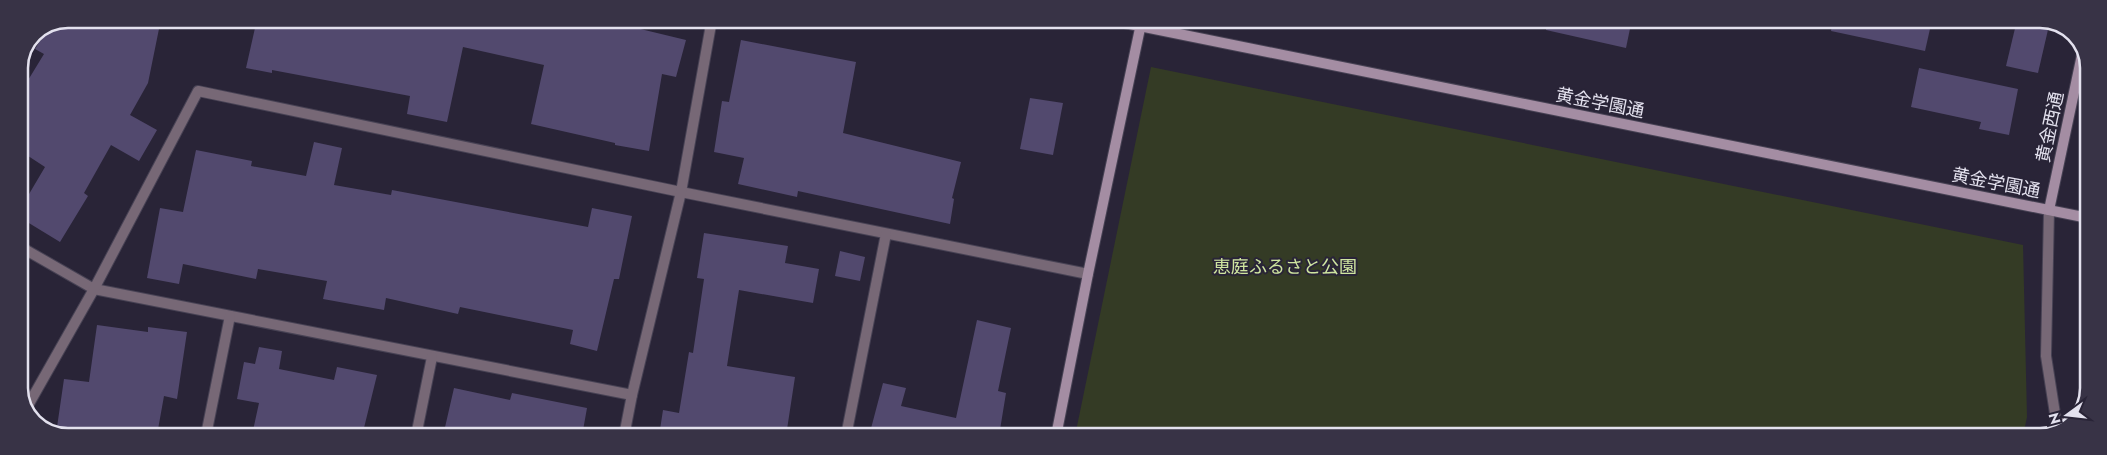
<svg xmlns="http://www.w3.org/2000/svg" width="2107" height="455" font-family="Jost,'Noto Sans JP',sans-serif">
<rect width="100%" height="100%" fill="#292437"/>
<path fill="#343b25" d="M1151 67 2023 245 2027 417 2023 436H1075Z"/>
<g fill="#52496e">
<path d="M68 19H161L148 83 130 115 157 130 139 161 111 145 84 193 88 196 60 242 19 217V211L45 167 19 150V95L44 54 35 49 49 26Z"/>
<path d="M257 19H599L686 40 676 77 662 74 649 151 615 145V143L531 124 544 65 463 47 447 122 407 114 410 96 272 70V73L246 68Z"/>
<path d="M1547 19H1632L1626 48 1546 30Z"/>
<path d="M1833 20H1932L1925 51 1831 31Z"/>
<path d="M2017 20 2050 21 2038 73 2006 66Z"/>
<path d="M741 40 856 62 843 133 961 162 952 198 954 199 950 224 798 191 797 197 738 184 744 158 714 152 722 101 729 102Z"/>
<path d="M1919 68 2018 89 2009 135 1979 129 1981 122 1911 107Z"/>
<path d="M1030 98 1063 103 1053 155 1020 149Z"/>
<path d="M314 142 342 148 334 185 391 195 392 190 588 227 592 208 632 216 619 279H614L597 351 570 344 573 330 460 307 458 314 386 298 384 310 323 299 327 281 258 269 256 279 183 264 179 284 147 278 160 208 183 212 196 150 252 161 251 166 306 176Z"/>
<path d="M704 233 788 246 785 263 819 269 813 303 739 290 727 366 795 377 786 436H659L663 410 679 413 689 352 693 353 704 279 697 278Z"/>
<path d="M840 251 865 257 860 281 835 276Z"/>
<path d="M977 320 1011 328 998 391 1006 393 999 436H869L883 383 906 388 901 406 956 418Z"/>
<path d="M97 325 148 332V327L187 332 177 399 164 396 157 435 56 434 64 379 89 382Z"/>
<path d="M259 347 282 351 279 369 334 380 337 367 377 375 362 436 252 435 259 403 237 399 244 362 255 364Z"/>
<path d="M454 388 510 400 512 393 587 408 582 436H443Z"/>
</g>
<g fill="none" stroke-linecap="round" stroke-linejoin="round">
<g stroke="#474254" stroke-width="12">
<g id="street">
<path d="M2049 210 2046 356 2056 420 2054 431"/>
<path d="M19 246 94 289 632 395"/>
<path d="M26 409 94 289 198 91 681 192 1088 274"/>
<path d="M2056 420 2072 423"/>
<path d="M206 435 230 316"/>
<path d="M416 436 432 357"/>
<path d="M624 436 632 395 681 192 712 19"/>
<path d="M846 436 886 234"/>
</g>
</g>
<g stroke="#474254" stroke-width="12">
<g id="secondary">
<path d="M1105 19 2088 218"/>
<path d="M2049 210 2083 50"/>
<path d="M1056 436 1088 274 1142 19"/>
</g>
</g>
<use href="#street" stroke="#776876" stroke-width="10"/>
<use href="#secondary" stroke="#a48da3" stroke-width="10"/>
</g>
<g text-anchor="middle" stroke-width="4" stroke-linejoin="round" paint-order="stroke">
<g font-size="18" fill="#e3e1ee" stroke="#292437">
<text transform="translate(1600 103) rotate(11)" y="6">黄金学園通</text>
<text transform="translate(2050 127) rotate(-78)" y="6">黄金西通</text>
<text transform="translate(1996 183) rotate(11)" y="6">黄金学園通</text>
</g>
<g font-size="18" fill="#cfe5a0" stroke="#292437">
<text x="1285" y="273">恵庭ふるさと公園</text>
</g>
</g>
<path d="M0 0H2107V455H0ZM68 28H2040A40 40 0 0 1 2080 68V388A40 40 0 0 1 2040 428H68A40 40 0 0 1 28 388V68A40 40 0 0 1 68 28Z" fill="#383346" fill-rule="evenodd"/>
<path fill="none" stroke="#e3e1ee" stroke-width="2.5" d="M68 28H2040A40 40 0 0 1 2080 68V388A40 40 0 0 1 2040 428H68A40 40 0 0 1 28 388V68A40 40 0 0 1 68 28Z"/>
<g transform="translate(2067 415) rotate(255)" stroke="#292437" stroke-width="4" paint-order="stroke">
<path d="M0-4L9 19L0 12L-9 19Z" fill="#e3e1ee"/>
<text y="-8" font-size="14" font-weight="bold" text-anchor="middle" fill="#e3e1ee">N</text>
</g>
</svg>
